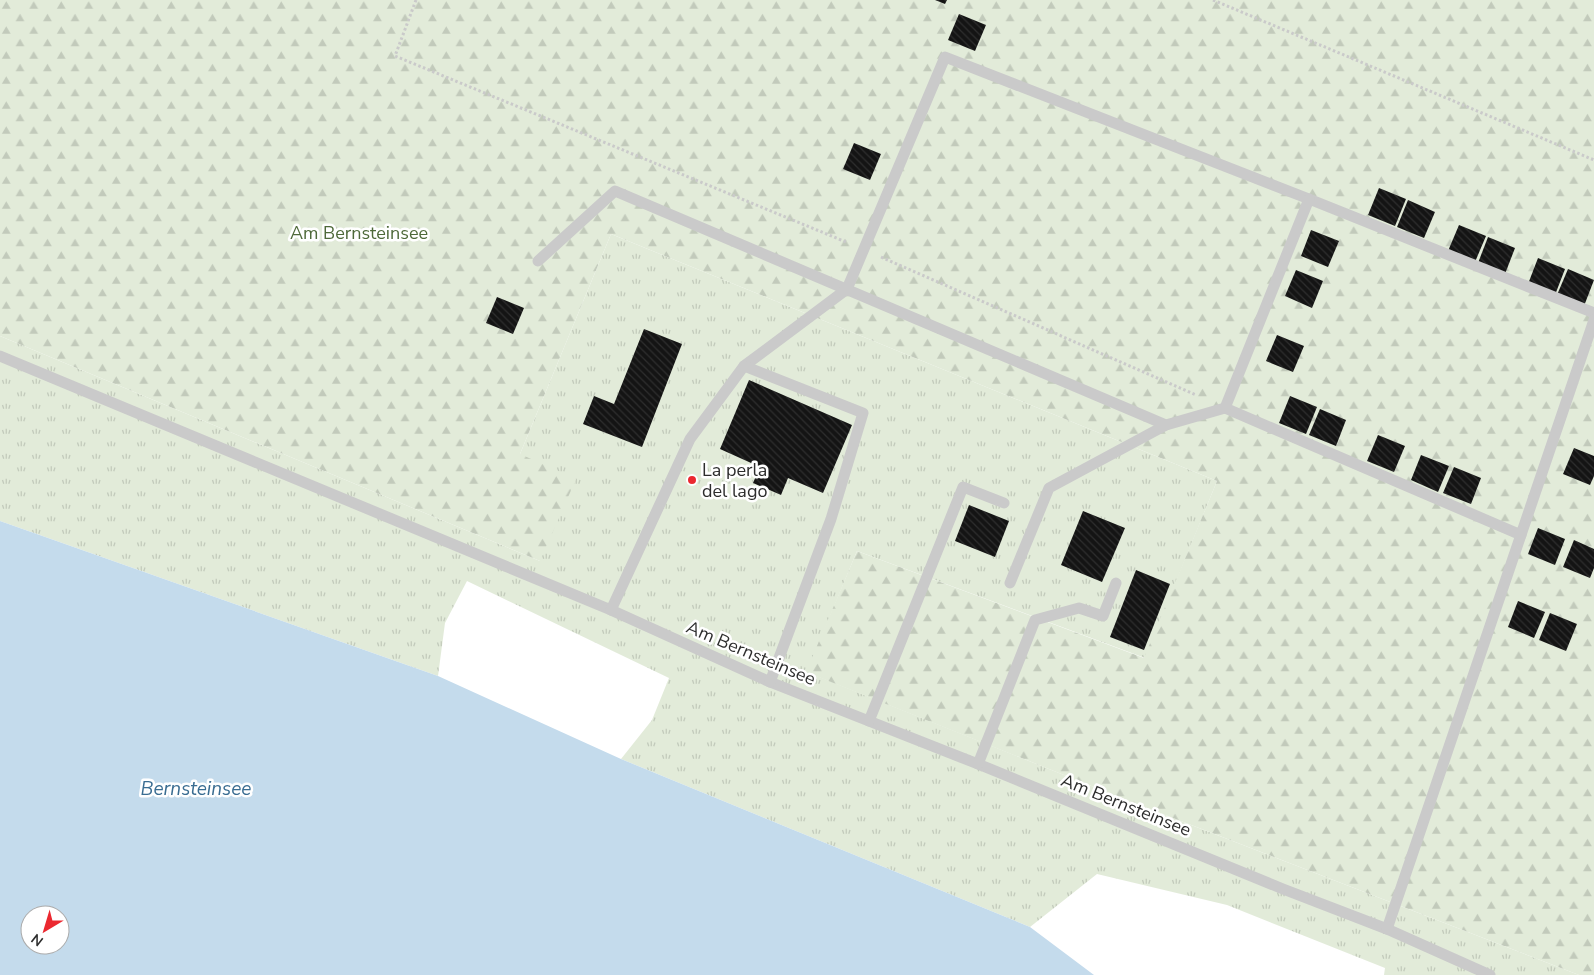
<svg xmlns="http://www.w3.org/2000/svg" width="1594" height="975" font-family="'Nunito Sans',sans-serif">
<defs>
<pattern id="grass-tufts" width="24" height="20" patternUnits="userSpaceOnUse" patternTransform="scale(1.25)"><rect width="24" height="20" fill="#e2ebd9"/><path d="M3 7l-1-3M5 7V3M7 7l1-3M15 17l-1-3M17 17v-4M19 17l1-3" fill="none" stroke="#c2cabb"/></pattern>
<pattern id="forest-firs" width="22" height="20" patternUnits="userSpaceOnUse" patternTransform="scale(1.25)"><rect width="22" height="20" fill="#e2ebd9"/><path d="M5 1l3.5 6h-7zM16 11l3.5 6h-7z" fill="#c2cabb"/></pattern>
<pattern id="building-back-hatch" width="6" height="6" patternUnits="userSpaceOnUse" patternTransform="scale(1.25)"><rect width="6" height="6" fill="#141414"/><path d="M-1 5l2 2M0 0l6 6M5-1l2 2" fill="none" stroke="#2e2e2e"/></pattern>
</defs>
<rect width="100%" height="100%" fill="#fff"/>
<path fill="url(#grass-tufts)" d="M611 234 1217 481 1145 658 857 551 807 672 1124 799 1579 975H1384L1385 968 1227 905 1097 874 1030 927 621 759 652 720 669 678 467 581 445 623 438 676 0 521V336L540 561 520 454Z"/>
<path fill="url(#forest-firs)" d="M0 0H1594V975H1579L1124 799 806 672 857 551 1144 658 1217 481 611 234 520 454 576 479 540 561 0 336Z"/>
<path fill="#c4dbec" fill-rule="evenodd" d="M0 521 438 676 621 759 1030 927 1094 975H0ZM30 915H60V945H30Z"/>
<g fill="url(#building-back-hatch)">
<path d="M935 0H947L945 4Z"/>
<path d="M959 14 986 25 975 51 948 40Z"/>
<path d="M854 143 881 154 870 180 843 169Z"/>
<path d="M1379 188 1406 199 1395 226 1368 215Z"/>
<path d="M1408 200 1435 212 1424 238 1397 227Z"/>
<path d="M1459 225 1486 236 1475 262 1448 251Z"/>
<path d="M1311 230 1339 241 1328 267 1301 256Z"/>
<path d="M1488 237 1515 248 1505 274 1478 263Z"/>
<path d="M1538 258 1565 269 1555 295 1528 284Z"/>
<path d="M1568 269 1594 280 1584 306 1557 295Z"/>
<path d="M1296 270 1323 281 1312 308 1285 296Z"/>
<path d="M497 297 524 308 513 334 486 323Z"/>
<path d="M644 329 682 344 642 447 583 424 594 396 614 404Z"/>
<path d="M1277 335 1304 346 1293 372 1266 361Z"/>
<path d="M749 380 852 425 823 493 788 478 781 495 753 483 760 467 720 449Z"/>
<path d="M1290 396 1317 407 1306 434 1279 423Z"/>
<path d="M1320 409 1346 420 1336 446 1309 435Z"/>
<path d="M1378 435 1405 446 1394 472 1367 461Z"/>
<path d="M1574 448 1594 456V476L1590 485 1563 474Z"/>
<path d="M1421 455 1449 466 1438 492 1411 480Z"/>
<path d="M1454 467 1481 478 1471 504 1443 493Z"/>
<path d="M969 505 1009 521 995 557 955 541Z"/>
<path d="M1083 511 1125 528 1102 582 1061 565Z"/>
<path d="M1538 528 1565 539 1555 565 1528 554Z"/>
<path d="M1574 540 1594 549V568L1590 578 1563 567Z"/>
<path d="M1136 570 1170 584 1144 650 1110 637Z"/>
<path d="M1518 601 1545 612 1534 638 1508 627Z"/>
<path d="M1550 613 1577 624 1566 651 1539 640Z"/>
</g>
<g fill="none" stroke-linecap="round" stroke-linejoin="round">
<g stroke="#cacaca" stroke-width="3" stroke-dasharray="2.5 2.5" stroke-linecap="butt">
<path d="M416 0 395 56 846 242"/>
<path d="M1213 0 1594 160"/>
<path d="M881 257 1196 395"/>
</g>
<g stroke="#cacaca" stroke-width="11">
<path d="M538 261 615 191 1166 425"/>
<path d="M0 356 611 610 770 682 978 764 1283 889 1387 929 1490 975"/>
<path d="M744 366 847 289 945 57 1309 199 1594 313"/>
<path d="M1225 408 1521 535"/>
<path d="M1010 583 1049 488 1166 425 1225 408 1309 199"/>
<path d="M611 610 690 439 744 366 863 413 831 519 770 682"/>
<path d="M869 721 963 487 1004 503"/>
<path d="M978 764 1035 620 1079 608 1103 616 1116 583"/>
<path d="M1387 929 1594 320"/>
</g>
</g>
<circle fill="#eb2830" stroke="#fff" stroke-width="2" cx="692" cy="480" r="5"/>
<g text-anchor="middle" stroke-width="5" stroke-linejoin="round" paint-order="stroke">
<g font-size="18" fill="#4e6939" stroke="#fff">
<text x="359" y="239">Am Bernsteinsee</text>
</g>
<g font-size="18" fill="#2d2d2d" stroke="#fff" text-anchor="start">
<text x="702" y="476">La perla<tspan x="702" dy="21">del lago</tspan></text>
</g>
<g font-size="18" fill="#2d2d2d" stroke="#fff">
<text transform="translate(751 653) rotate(23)" y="6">Am Bernsteinsee</text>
<text transform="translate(1126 805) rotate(22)" y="6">Am Bernsteinsee</text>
</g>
<g font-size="19" font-style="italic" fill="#396c91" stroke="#fff">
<text x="196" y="795">Bernsteinsee</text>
</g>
</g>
<g transform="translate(45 930) rotate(218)"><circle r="24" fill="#ffffff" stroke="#ababab"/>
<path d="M0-4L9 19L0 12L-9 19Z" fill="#eb2830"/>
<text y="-8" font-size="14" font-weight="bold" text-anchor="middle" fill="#2d2d2d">N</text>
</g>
</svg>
